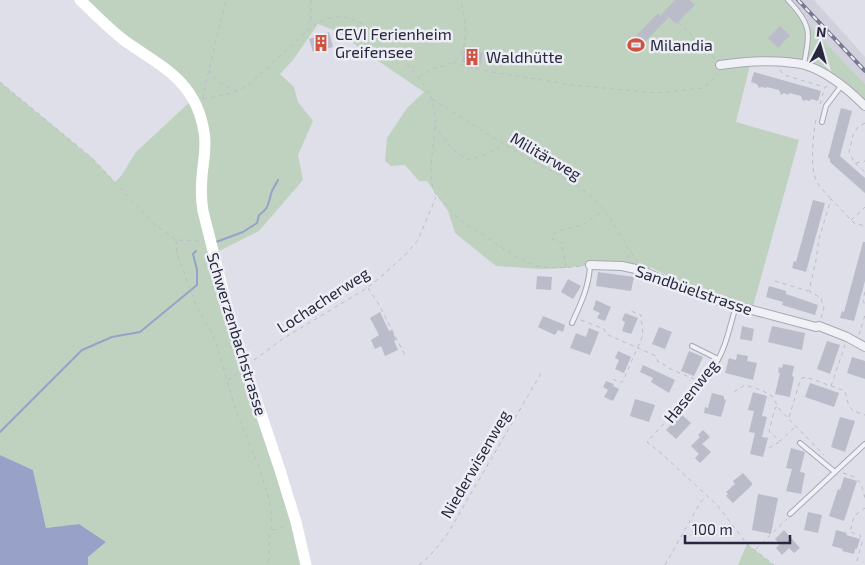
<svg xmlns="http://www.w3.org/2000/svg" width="865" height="565" font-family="'Exo 2',sans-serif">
<rect width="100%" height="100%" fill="#dedfe8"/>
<path fill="#d0d1dc" d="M788 0H814L865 57V84L804 20Z"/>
<g fill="#bfd2bf">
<path d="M80 0H788L804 20 865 84V106L856 97 804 64 751 61 736 122 799 140 752 310 718 301 720 297 693 288 650 267 648 273 590 265 566 268 540 269 496 266 455 233 448 211 427 181H419L405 165 391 166 385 161 387 138 407 108 424 92 362 50 341 33 318 24 293 60 280 74 294 87 298 102 313 121 298 155 303 180 259 231 213 254 306 565H88V557L106 542 79 524 46 528 33 470 0 455V82L92 158 115 182 121 176 136 152 193 99Z"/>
<path d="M747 544 774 565H738Z"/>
</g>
<path fill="#98a1c8" d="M0 455 33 470 46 528 79 524 106 542 88 557V565H0Z"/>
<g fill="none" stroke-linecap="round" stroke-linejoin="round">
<g stroke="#98a1c8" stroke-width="2">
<path d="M216 242 243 232 257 223 259 215C270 208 268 202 272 191 274 187 276 184 278 180"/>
<path d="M0 432 82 350 112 337 140 332 197 285V270L193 254 196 251"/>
</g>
</g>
<g fill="#bbbcca">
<path d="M675 0H690L695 5 676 24 669 17 637 50 629 43 658 13 660 16Z"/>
<path d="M780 26 790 35 778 48 768 38Z"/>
<path d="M329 32 333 47 313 52 309 39Z"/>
<path d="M464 49 483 53 480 65 462 62Z"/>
<path d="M754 72 821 91 818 101 811 99 810 101 806 100 803 101 801 96 789 93 788 95 784 93 781 95 779 90 767 87 766 88 761 87 759 88 757 84 751 82Z"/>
<path d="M841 108 852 111 840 156 865 178V193L830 162V159L828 157Z"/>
<path d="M813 200 825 203 806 272 792 268 794 261 796 262Z"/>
<path d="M863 242H865V281L854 321 840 318 842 311 844 312Z"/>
<path d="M598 272 634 277 631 291 596 286Z"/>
<path d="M537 276 552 277 551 290 536 289Z"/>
<path d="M568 279 581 286 573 299 561 292Z"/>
<path d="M769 286 786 291V294L818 305 815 315 782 305 783 302 766 297Z"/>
<path d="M596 300 611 307 605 321 597 318 600 313 593 310Z"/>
<path d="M380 312 389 331 392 330 396 340 394 341 398 350 385 356 381 346 375 349 371 340 379 335 370 318Z"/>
<path d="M625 313 638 318 631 334 622 331 625 322 622 320Z"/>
<path d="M543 316 565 325 563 332 558 330 555 335 538 327Z"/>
<path d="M742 326 754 329 752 341 740 339Z"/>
<path d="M772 326 805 333 802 350 768 342Z"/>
<path d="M659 327 672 332 665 349 652 344Z"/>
<path d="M589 328 599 332 590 355 570 348 576 333 586 337Z"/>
<path d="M827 341 840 345 830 374 817 369Z"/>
<path d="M618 351 631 357 624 373 615 369 619 360 615 358Z"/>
<path d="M689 351 703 357 694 376 681 371Z"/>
<path d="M737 354 748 356 747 361 757 363 753 380 725 373 729 358 736 360Z"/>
<path d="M852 357 865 361V379L847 373Z"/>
<path d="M783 364 794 366 792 376 794 377 790 397 775 394 780 373H778L779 367 782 368Z"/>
<path d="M643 365 675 380 669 393 651 382 653 378 640 372Z"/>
<path d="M606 381 614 384 613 386 619 389 613 401 604 397 608 390 603 387Z"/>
<path d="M810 383 839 393 834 407 805 397Z"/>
<path d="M753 392 767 396 762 416 767 417 762 437 768 438 763 457 750 454 755 433 749 432 754 411 748 410Z"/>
<path d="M712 393 724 396V399L726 400 721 417 704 413 705 407 708 408Z"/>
<path d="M635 399 655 405 649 422 630 416Z"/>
<path d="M681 414 691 423 676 439 666 430Z"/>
<path d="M840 417 855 421 845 452 831 447Z"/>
<path d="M703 430 710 437 702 444 711 452 700 463 695 458 699 454 691 446 700 437 698 435Z"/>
<path d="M791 448 805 452 800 472 805 473 801 494 786 491 792 469 786 468Z"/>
<path d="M743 473 752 483V485L733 503 726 496 728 494 726 492 735 484 733 481Z"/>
<path d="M844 477 857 481 844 521 829 516 838 489 840 490Z"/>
<path d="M758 494 778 498 771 534 752 530Z"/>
<path d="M808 512 822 515 818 533 804 530Z"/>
<path d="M784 530 800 548 794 553 789 548 782 555 776 548 780 544 775 539Z"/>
<path d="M836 530 847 533 846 535 860 539 857 549H855L854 554 842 551 843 549 832 546Z"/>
</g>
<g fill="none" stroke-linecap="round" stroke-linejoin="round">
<g stroke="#a7a8b5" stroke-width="6">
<g id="lane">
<path d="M788 0C812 25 810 32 804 64"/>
<path d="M822 122 826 106 842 85"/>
<path d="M572 323C581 303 589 287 590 265"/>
<path d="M692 346 718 359"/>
<path d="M682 401C691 388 705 380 714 366 726 349 730 325 736 306"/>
<path d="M800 443 835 472"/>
<path d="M790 514 865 444"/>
</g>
</g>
<g stroke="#a7a8b5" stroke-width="10">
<g id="street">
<path d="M720 65C742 62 764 60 786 62 792 63 799 63 805 65 828 72 848 89 865 106"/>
<path d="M590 265 622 266 640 270 689 291 718 301 816 327 819 326 847 337 865 347"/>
</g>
</g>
<g stroke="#bcbdc6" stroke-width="1" stroke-dasharray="4 4" stroke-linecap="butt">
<path d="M311 0V20L313 24"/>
<path d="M678 22 710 52 715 59"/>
<path d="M453 62 457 64 492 72 573 85 656 93 702 88 710 83 718 73"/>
<path d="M209 70C214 82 226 86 237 91"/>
<path d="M780 70 784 75 824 87"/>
<path d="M419 77C424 74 428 71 433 69 440 66 449 65 455 61 470 51 466 14 460 0"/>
<path d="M0 82 92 158 154 224 176 240 202 241"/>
<path d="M203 99C219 96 233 94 247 86L314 25C323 20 332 16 343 17 351 18 360 22 367 27 385 39 426 80 432 101 441 127 426 160 433 188 435 196 441 200 447 205 452 210 455 216 460 220 466 225 475 229 482 234 500 246 517 260 538 266 553 269 569 267 584 266"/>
<path d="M203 99 206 82 226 0"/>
<path d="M432 99C464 119 495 139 527 158 547 169 576 183 593 198 610 213 623 242 637 261"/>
<path d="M820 104 825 87 831 86"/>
<path d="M816 120C813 132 810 169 816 180 819 187 826 193 831 199"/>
<path d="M865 123 858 127 853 135 849 152 855 163 865 172"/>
<path d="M434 125 453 150 469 160 484 155 504 145"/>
<path d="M856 163 865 161"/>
<path d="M851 220 865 207"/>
<path d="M176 240 177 254 198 310 212 333 218 349 236 411 259 467 269 499 272 520 269 541V565"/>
<path d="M627 259 631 252"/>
<path d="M566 267 562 243 552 239 555 232 582 225 604 210"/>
<path d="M775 281 808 291"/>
<path d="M368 288 378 303 405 355"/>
<path d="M865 292 863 299 865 307"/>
<path d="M821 318 824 308 821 298 809 291 816 260 819 239 831 199 854 223 865 226"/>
<path d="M581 320 604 329 606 334 656 356 658 362 665 365 668 368 694 379"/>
<path d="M859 335 865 315"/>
<path d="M254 360 284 338 367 288 383 275 406 254 418 240 436 197"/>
<path d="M613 379 620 383 623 381 643 335 641 315 631 311"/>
<path d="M228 380 237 374"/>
<path d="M831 386 845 345"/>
<path d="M734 392 745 385 761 390 772 396 780 410 824 455"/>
<path d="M680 406 647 442 662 454 717 505 747 544 774 565"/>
<path d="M777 407 775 408 769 431 780 441 796 426"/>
<path d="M789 417 800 381 802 378 806 377 845 391C850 409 847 409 865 415"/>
<path d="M769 448 779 442"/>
<path d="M843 473C860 478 861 482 865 498"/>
<path d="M272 530 277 529 287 525"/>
<path d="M756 549 787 519"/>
<path d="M857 561 862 543 860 535 850 532 854 516 865 508"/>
<path d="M419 565C431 556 439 545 448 533L543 370"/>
<path d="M665 565 700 503 706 496"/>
</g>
<use href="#lane" stroke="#f0f1f6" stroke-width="4"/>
<use href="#street" stroke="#f0f1f6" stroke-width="8"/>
<path stroke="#fff" stroke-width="11" d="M80 0C94 13 109 29 125 41 162 67 196 81 204 132 207 147 203 162 202 177 201 189 201 200 203 211L228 310 245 366 280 470 296 522 306 565"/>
<g stroke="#777991" stroke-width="4">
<path id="rail" d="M798 0 865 71"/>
</g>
<use href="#rail" stroke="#edeef5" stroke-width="2" stroke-dasharray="5.5" stroke-linecap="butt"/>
</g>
<defs>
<g id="building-bare" transform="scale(1.35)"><path d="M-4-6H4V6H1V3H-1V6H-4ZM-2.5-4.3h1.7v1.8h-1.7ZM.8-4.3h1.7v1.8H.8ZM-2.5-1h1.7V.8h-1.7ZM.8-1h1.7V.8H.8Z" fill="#cf5440" stroke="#edeef5" stroke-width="2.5" paint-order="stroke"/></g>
<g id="stadium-bare" transform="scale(1.35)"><path d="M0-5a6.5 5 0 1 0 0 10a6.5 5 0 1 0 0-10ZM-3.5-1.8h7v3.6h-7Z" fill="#cf5440" stroke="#edeef5" stroke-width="2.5" paint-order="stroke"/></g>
</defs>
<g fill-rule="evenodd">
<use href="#building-bare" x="321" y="43"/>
<use href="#stadium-bare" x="636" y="45"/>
<use href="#building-bare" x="472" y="57"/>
</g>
<g text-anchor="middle" stroke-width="5" stroke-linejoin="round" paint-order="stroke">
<g font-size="16" fill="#27283e" stroke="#edeef5" text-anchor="start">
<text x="335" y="40">CEVI Ferienheim<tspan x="335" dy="18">Greifensee</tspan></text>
<text x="650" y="51">Milandia</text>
<text x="486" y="63">Waldhütte</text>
</g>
<g font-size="16" fill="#27283e" stroke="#edeef5">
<text transform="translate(546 156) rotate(30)" y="6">Militärweg</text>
<text transform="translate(694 290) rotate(19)" y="6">Sandbüelstrasse</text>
<text transform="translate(323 300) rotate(-33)" y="6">Lochacherweg</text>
<text transform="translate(237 334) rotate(73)" y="6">Schwerzenbachstrasse</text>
<text transform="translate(691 391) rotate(-51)" y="6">Hasenweg</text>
<text transform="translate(475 464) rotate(-60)" y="6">Niederwisenweg</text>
</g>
</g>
<g transform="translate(820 45) rotate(6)" stroke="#edeef5" stroke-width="4" paint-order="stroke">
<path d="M0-4L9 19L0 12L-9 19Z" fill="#27283e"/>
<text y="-8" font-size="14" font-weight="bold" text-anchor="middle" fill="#27283e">N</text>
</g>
<path d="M685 535v8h105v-8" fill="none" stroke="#27283e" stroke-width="2.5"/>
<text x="692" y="535" font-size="15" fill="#27283e" stroke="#edeef5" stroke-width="4" paint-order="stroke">100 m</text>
</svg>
